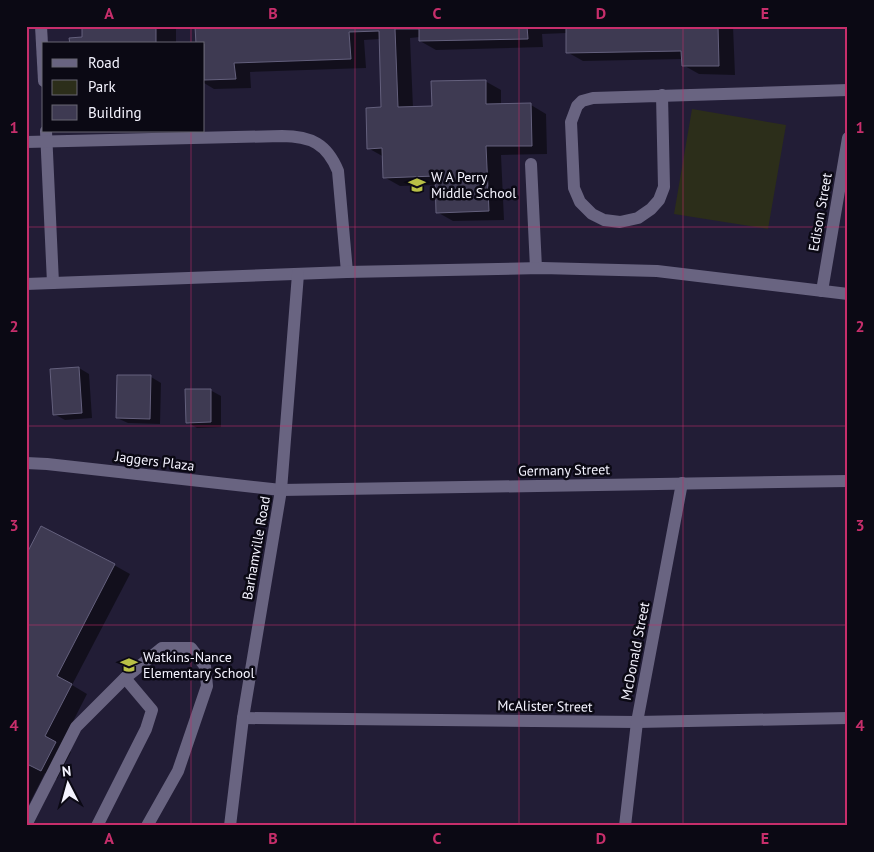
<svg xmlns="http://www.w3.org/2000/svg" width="874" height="852" font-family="'PT Sans',sans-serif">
<rect width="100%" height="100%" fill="#221d36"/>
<path fill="#2c2e1a" d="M692 109 786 125 768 229 674 214Z"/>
<g fill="#0007">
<path d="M83 26H176V44H71L84 39Z"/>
<path d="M197 26H733L735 75 699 74 683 65V59L583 61 567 52V33L542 34 543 47 436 50 420 41V37L410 38 413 108 433 107 485 81 501 90V105H531L546 114 547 154 501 155 504 220 453 221 437 212V185L400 186 384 177V157L368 148 382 109 380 39 364 40 366 68 250 72 251 88 214 89 204 83V44Z"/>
<path d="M79 368 89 374 92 418 65 420 54 414Z"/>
<path d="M151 377 161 383 160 424 128 423 117 418Z"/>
<path d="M210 390 221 396V427L197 428 187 422Z"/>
<path d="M26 558 114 565 130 574 72 685 87 694 61 745 71 752 57 779 45 773 26 810Z"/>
</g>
<g fill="#3e3a52" stroke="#64607d">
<path d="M82 26H156V44H70L69 38 82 37Z"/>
<path d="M195 26H527L528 39 419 41V29H395L398 107 432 106 431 81 486 80V104L531 103 532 146H486L489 211 436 213 435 176 383 178 382 148 367 149 366 108 381 107 379 31 349 32 351 59 234 63 236 79 204 80V44H196Z"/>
<path d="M566 26H718L719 66H682L681 51 566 53Z"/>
<path d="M79 367 82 413 53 415 50 369Z"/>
<path d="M117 375H151L150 419 116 418Z"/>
<path d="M185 389H211V422L186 423Z"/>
<path d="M41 526 115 564 57 676 72 684 45 736 56 742 41 771 29 765 26 771V555Z"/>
</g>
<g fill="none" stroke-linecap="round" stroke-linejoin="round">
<g stroke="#696481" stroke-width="12">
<path d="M41 26 44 81"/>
<path d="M662 95 664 187 659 200 651 209 638 218 620 222 604 220 592 214 580 202 574 188 571 122 577 106 582 101 593 98 848 90"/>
<path d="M46 131 53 283"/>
<path d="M26 142 282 136C311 136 327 144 338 171L347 272"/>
<path d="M531 164 536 268"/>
<path d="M26 284 347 272 542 268 657 271 848 294"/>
<path d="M822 291 848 138"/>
<path d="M26 463 47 464 281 490 848 481"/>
<path d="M243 718 637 722 848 718"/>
<path d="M26 825 76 727 125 678 162 648H191L205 666 207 686 178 771 147 826"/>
<path d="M97 826 146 729 152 710 125 678"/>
<path d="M230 826 243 718 281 490 298 274"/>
<path d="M625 826 637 722 682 483"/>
</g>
</g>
<path fill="none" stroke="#c72e6b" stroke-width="1" stroke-opacity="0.55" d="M191 26V44M355 26V826M519 26V826M683 26V826M191 131V826M26 227H848M26 426H848M26 625H848"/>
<defs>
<g id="school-bare" transform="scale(1.35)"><path d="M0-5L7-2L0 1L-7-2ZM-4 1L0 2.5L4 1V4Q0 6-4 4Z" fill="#b9c046" stroke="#0b0914" stroke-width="2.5" paint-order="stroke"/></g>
</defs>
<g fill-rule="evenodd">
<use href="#school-bare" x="417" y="185"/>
<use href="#school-bare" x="129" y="665"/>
</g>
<g text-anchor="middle" stroke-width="5" stroke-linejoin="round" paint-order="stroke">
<g font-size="14" fill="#f4f3fe" stroke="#0b0914" text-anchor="start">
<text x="431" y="182">W A Perry<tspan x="431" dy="16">Middle School</tspan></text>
<text x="143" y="662">Watkins-Nance<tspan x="143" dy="16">Elementary School</tspan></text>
</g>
<g font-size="14" fill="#f4f3fe" stroke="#0b0914">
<text transform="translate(820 212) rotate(-80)" y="5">Edison Street</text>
<text transform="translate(155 461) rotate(7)" y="5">Jaggers Plaza</text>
<text transform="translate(564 470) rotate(-1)" y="5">Germany Street</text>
<text transform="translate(256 548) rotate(-80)" y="5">Barhamville Road</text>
<text transform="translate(635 651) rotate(-79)" y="5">McDonald Street</text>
<text transform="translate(545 706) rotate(1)" y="5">McAlister Street</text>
</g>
</g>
<rect width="874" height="852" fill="none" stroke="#0b0914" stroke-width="55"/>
<rect x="42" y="42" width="162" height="90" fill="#0b0914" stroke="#686772"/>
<rect x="52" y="59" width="25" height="8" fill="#696481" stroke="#686772"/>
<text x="88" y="68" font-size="15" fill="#f4f3fe">Road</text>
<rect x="52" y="80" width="25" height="15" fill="#2c2e1a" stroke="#686772"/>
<text x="88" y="92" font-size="15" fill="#f4f3fe">Park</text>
<rect x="52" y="105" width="25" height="15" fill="#3e3a52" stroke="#686772"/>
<text x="88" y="118" font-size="15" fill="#f4f3fe">Building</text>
<g transform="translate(68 784) rotate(354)" stroke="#0b0914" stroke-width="4" paint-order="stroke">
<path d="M0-4L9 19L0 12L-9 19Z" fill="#f4f3fe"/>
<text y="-8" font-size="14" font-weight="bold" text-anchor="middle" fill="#f4f3fe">N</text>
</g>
<rect x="28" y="28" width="818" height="796" fill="none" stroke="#c72e6b" stroke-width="2"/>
<g font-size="16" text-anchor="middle" font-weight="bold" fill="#c72e6b">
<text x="109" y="19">A</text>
<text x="273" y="19">B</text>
<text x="437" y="19">C</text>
<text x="601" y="19">D</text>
<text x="765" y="19">E</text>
<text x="14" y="133">1</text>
<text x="860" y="133">1</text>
<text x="14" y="332">2</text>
<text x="860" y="332">2</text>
<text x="14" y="531">3</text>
<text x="860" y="531">3</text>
<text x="14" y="731">4</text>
<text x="860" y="731">4</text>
<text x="109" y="844">A</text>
<text x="273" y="844">B</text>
<text x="437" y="844">C</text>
<text x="601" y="844">D</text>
<text x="765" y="844">E</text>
</g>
</svg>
